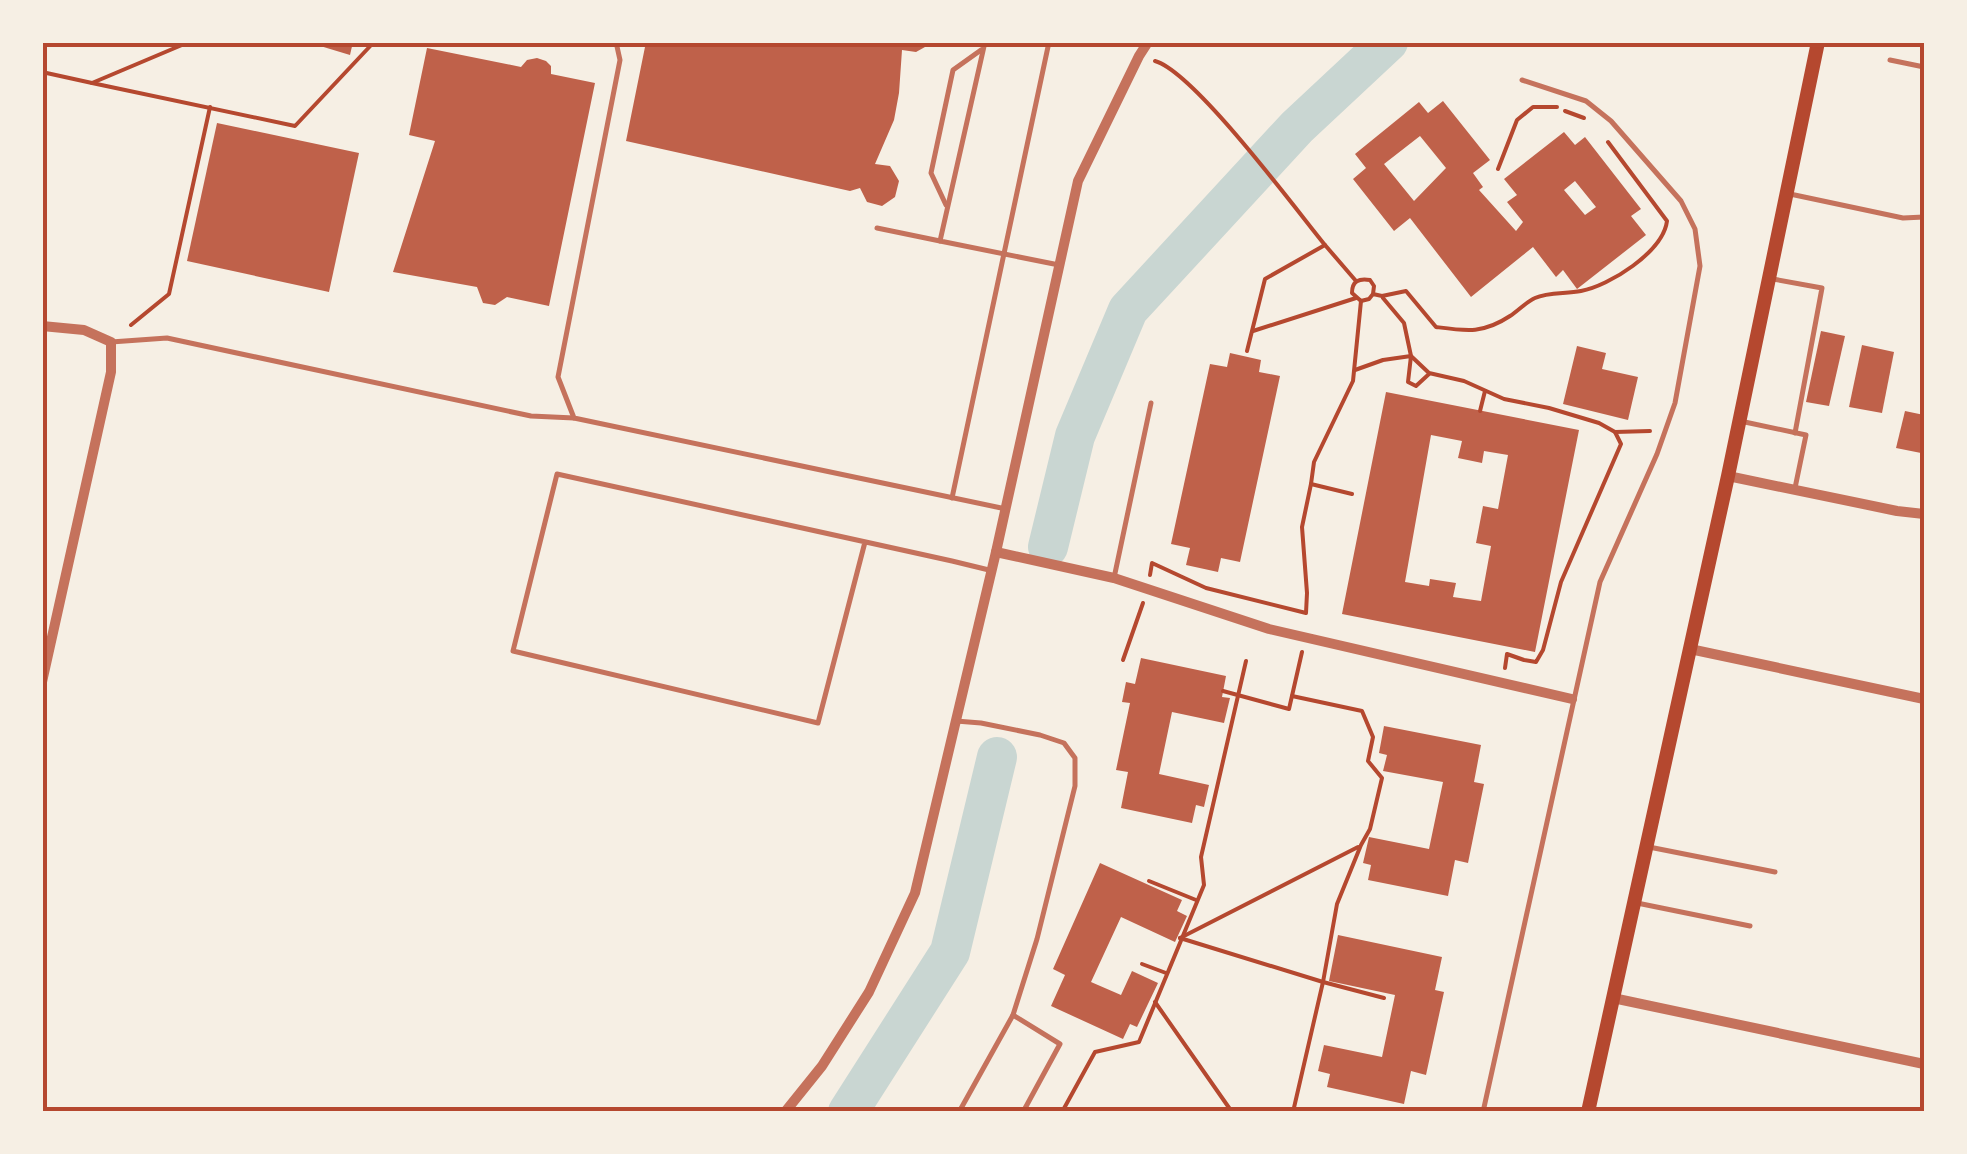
<svg xmlns="http://www.w3.org/2000/svg" width="1967" height="1154" font-family="Rubik,sans-serif">
<rect width="100%" height="100%" fill="#f6efe4"/>
<g fill="none" stroke-linecap="round" stroke-linejoin="round">
<g stroke="#c9d6d2" stroke-width="40">
<path d="M1048 547 1075 436 1128 310 1297 127 1388 42"/>
<path d="M848 1112 950 952 997 757"/>
</g>
</g>
<g fill="#bf614a" fill-rule="evenodd">
<path d="M307 42H353L350 55Z"/>
<path d="M646 42H926L925 47 916 52 902 50 899 93 894 120 875 164 890 166 899 181 895 197 882 206 867 202 860 188 850 191 626 141Z"/>
<path d="M427 48 521 67 527 60 537 58 546 61 551 66V74L595 83 549 306 507 297 495 305 483 303 477 287 393 272 435 141 409 135Z"/>
<path d="M1443 101 1490 160 1473 173 1483 187 1479 190 1516 231 1523 222 1507 202 1517 195 1504 179 1564 132 1575 145 1585 137 1641 209 1631 216 1646 235 1577 289 1563 270 1556 277 1533 247 1471 297 1410 218 1394 231 1353 179 1366 168 1355 154 1419 102 1428 113ZM1420 136 1446 168 1414 201 1384 164ZM1575 181 1596 207 1585 215 1564 190Z"/>
<path d="M217 123 359 153 329 292 187 261Z"/>
<path d="M1821 331 1845 336 1829 406 1806 402Z"/>
<path d="M1862 345 1894 352 1882 413 1849 407Z"/>
<path d="M1577 346 1606 353 1602 369 1638 377 1628 420 1563 404Z"/>
<path d="M1230 353 1261 360 1259 372 1280 376 1240 562 1221 558 1218 572 1186 565 1190 548 1171 544 1210 364 1227 367Z"/>
<path d="M1386 392 1579 430 1535 652 1342 614ZM1431 435 1462 441 1458 458 1482 463 1484 451 1508 455 1498 509 1483 506 1476 543 1491 546 1481 601 1453 597 1456 583 1430 579 1429 586 1405 582Z"/>
<path d="M1905 411 1924 415V436L1921 453 1896 448Z"/>
<path d="M1141 658 1226 676 1222 697 1230 698 1224 723 1172 712 1159 774 1209 785 1204 807 1196 805 1192 823 1121 808 1128 772 1116 770 1130 703 1122 702 1126 682 1135 684Z"/>
<path d="M1384 726 1481 745 1474 782 1484 784 1468 863 1455 860 1448 896 1368 880 1371 865 1363 863 1369 837 1429 849 1443 782 1383 771 1387 755 1379 753Z"/>
<path d="M1100 863 1182 900 1177 911 1187 916 1175 942 1121 917 1091 982 1121 995 1132 971 1158 983 1137 1027 1130 1024 1123 1039 1051 1006 1065 975 1053 969Z"/>
<path d="M1338 935 1442 957 1435 990 1444 992 1426 1075 1411 1071 1404 1104 1327 1087 1330 1074 1318 1071 1324 1045 1382 1057 1395 995 1329 981Z"/>
</g>
<g fill="none" stroke-linecap="round" stroke-linejoin="round">
<g stroke="#b5482f" stroke-width="4">
<path d="M1155 61C1194 72 1294 207 1325 245L1265 279 1247 351"/>
<path d="M42 72 92 83 189 42"/>
<path d="M92 83 295 126 374 42"/>
<path d="M1565 111 1584 118"/>
<path d="M1498 169 1517 120 1533 107H1557"/>
<path d="M1325 245 1356 281"/>
<path d="M1373 294 1374 286 1370 280C1359 278 1352 281 1352 293L1361 301 1369 299 1373 294 1382 296 1406 291 1436 327C1466 331 1483 334 1510 316 1518 311 1526 302 1535 298 1548 292 1566 294 1581 291 1609 286 1663 252 1667 221L1608 142"/>
<path d="M1383 298 1404 323 1411 356 1429 373 1464 381 1504 399 1549 408 1599 423 1615 432 1621 444 1561 582 1543 650 1536 662 1524 660 1507 654 1505 668"/>
<path d="M131 325 169 294 210 107"/>
<path d="M1253 331 1356 298"/>
<path d="M1355 370 1383 360 1411 356 1408 382 1416 386 1429 374"/>
<path d="M1480 411 1485 391"/>
<path d="M1615 432 1650 431"/>
<path d="M1311 484 1314 462 1353 381 1361 301"/>
<path d="M1150 575 1152 563 1206 588 1306 613 1307 593 1302 527 1311 484 1352 494"/>
<path d="M1123 660 1143 603"/>
<path d="M1223 691 1289 709 1302 652"/>
<path d="M1292 696 1362 711 1373 737 1368 761 1382 778 1370 829 1361 845 1337 904 1323 982 1293 1112"/>
<path d="M1149 881 1196 900"/>
<path d="M1180 938 1323 982 1384 998"/>
<path d="M1180 938 1358 847"/>
<path d="M1142 964 1166 973"/>
<path d="M1155 1002 1232 1112"/>
<path d="M1062 1112 1095 1052 1139 1042 1204 885 1201 857 1246 661"/>
</g>
<g stroke="#c5725c" stroke-width="5">
<path d="M616 42 620 60 558 377 574 418 1006 509"/>
<path d="M985 42 940 241 1059 265"/>
<path d="M1890 60 1924 67"/>
<path d="M1790 194 1903 218 1924 217"/>
<path d="M946 205 931 173 953 70 981 50"/>
<path d="M877 228 940 241"/>
<path d="M1773 279 1822 288 1795 433"/>
<path d="M111 342 167 338 531 416 574 418"/>
<path d="M1740 421 1806 435 1795 488"/>
<path d="M952 498 1049 42"/>
<path d="M865 542 818 723 513 651 557 474 952 561 989 570"/>
<path d="M1114 578 1151 403"/>
<path d="M956 721 981 723 1040 735 1064 743 1075 758V786L1037 939 1013 1015 959 1112"/>
<path d="M1649 847 1775 872"/>
<path d="M1637 903 1750 926"/>
<path d="M1013 1015 1060 1044 1023 1112"/>
<path d="M1483 1112 1600 582 1657 454 1675 403 1700 266 1695 229 1681 201 1611 121 1586 101 1522 80"/>
</g>
<g stroke="#c5725c" stroke-width="10">
<path d="M42 326 84 330 111 342V372L42 682"/>
<path d="M1728 476 1897 511 1924 514"/>
<path d="M996 552 1114 578 1269 629 1572 699"/>
<path d="M1690 649 1924 699"/>
<path d="M1613 998 1924 1064"/>
<path d="M785 1112 822 1066 869 992 915 893 996 552 1078 181 1139 56 1148 42"/>
</g>
<path stroke="#b5482f" stroke-width="14" d="M1588 1112 1728 476 1818 42"/>
</g>
<rect width="1967" height="1154" fill="none" stroke="#f6efe4" stroke-width="90"/>
<rect x="45" y="45" width="1877" height="1064" fill="none" stroke="#b5482f" stroke-width="4"/>
</svg>
